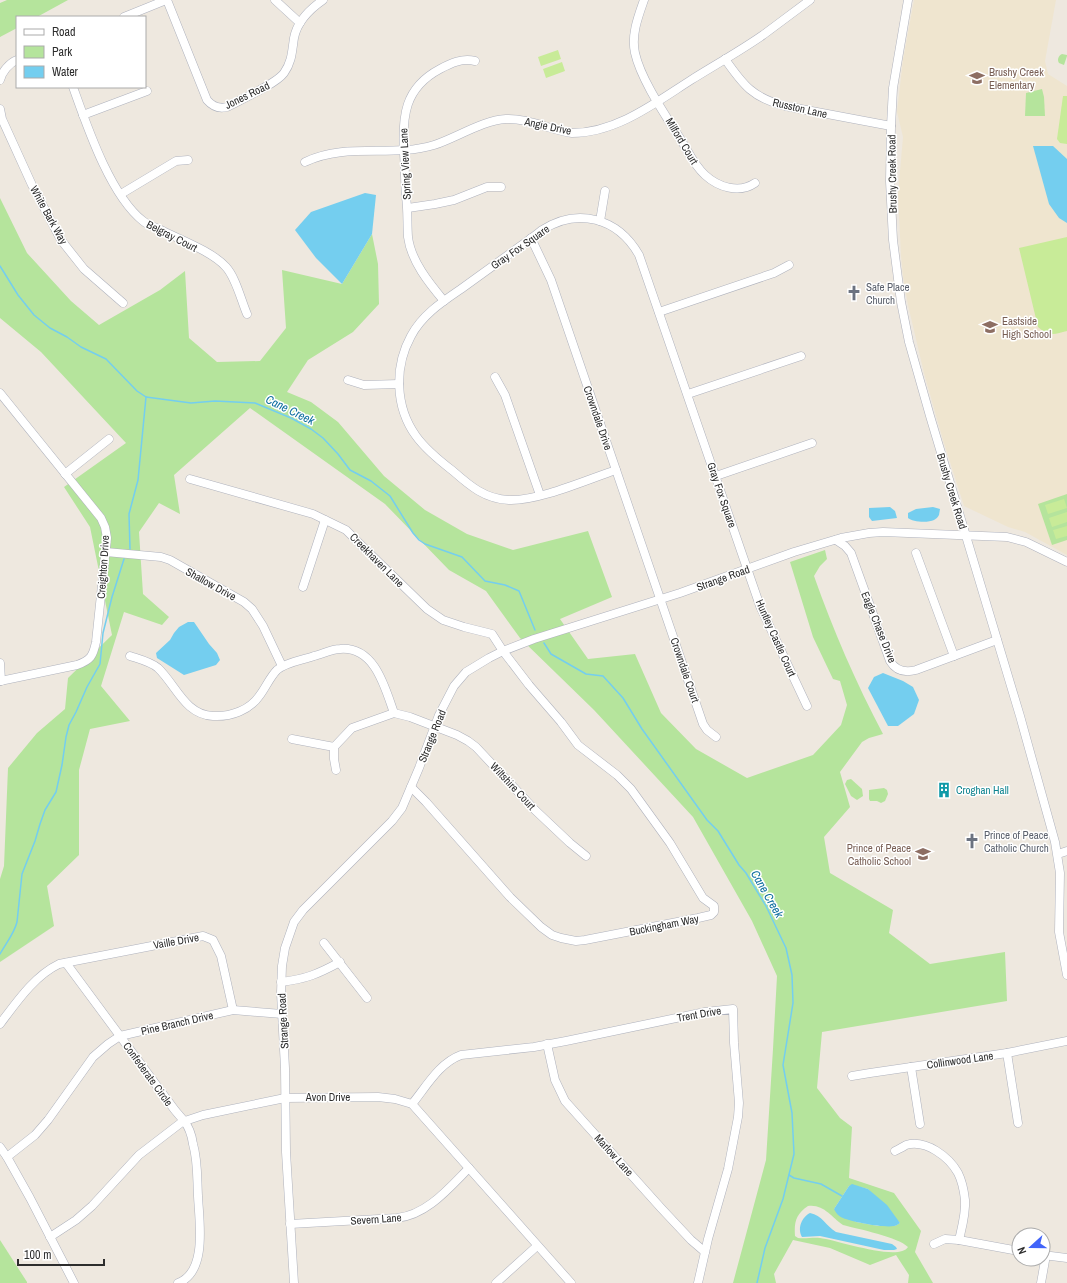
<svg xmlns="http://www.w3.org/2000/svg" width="1067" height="1283" font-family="'Archivo Narrow',sans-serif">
<rect width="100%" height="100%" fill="#eee8df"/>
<path fill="#efe5cf" d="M914 0H1056L1045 61 1048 74 1067 86V555L1025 532 1008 527 964 506 943 440 924 373 908 305 903 276 901 256 898 194 903 137 897 112 903 60Z"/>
<g fill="#b5e49c" fill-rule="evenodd">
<path d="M7 0H68L37 17H17V28L0 37V3Z"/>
<path d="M1062 54 1067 55V56L1064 65 1059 63C1057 60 1058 56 1062 54Z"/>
<path d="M1042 89 1044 97 1045 116H1025L1026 93Z"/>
<path d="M0 198 27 253 71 301 99 325 160 290 185 271 189 338 217 362 260 361 286 328 282 270 342 284 372 234 378 264 379 304 353 332 308 360 287 392 311 402 338 422 384 476 425 510 467 534 513 550 588 531 612 597 560 619 588 659 635 654 661 713 696 749 747 778 813 755 841 725 847 705 840 681 833 679 813 637 790 562 825 550 827 559 820 566 814 576C833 630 856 683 883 734L869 738 862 742 840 772 850 807 824 837 830 873 893 910 889 933 930 964 1005 952 1007 1001 822 1032 817 1088 840 1118 852 1127 849 1178 894 1193 921 1231 915 1252 933 1283H908L909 1275 896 1255 870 1265 830 1248 793 1240 774 1274 776 1283H733L766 1160 773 1049 777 976 752 921 693 817 594 710 520 638 486 591 449 570 385 504 250 408 174 475 180 514 159 503 139 532 143 594 169 617 162 625 124 612 101 686 130 721 90 729 79 770V855L47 886 54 926 0 962V879L4 866 8 768 37 733 65 709 68 678 112 635 90 527 64 487 126 443 41 352 0 318ZM852 1185 868 1189 900 1223 895 1226H878L856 1222 834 1209 849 1186ZM808 1206C824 1204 831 1217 843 1225 858 1229 898 1237 908 1247 899 1262 837 1240 820 1238 813 1237 806 1239 798 1238L795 1236C794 1222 796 1214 808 1206Z"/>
<path d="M1067 494V540L1052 545 1038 504Z"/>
<path d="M851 779 862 789 863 796 857 800 851 796 845 784 847 780Z"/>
<path d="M884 788 887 790 888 794 885 801 881 803 877 801H870L869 799V790Z"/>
<path d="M0 1240 27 1282V1283H0Z"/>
</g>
<g fill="#c8eb98">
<path d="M558 50 561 59 541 66 538 57Z"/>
<path d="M562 62 565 71 546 78 543 69Z"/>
<path d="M1063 96H1067V144L1060 143 1057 139Z"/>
<path d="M1067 237V331C1055 334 1049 337 1038 327L1019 248Z"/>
<path d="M1064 499 1067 508 1048 514 1045 505Z"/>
<path d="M1067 512V522L1052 527 1049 518Z"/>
<path d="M1067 526V536L1056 539 1053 530Z"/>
</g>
<g fill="#74ceef">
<path d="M1033 146H1053L1067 159V223L1059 218 1049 204Z"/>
<path d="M365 193 376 195 372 234 342 284 316 258 295 230 311 212Z"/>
<path d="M890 507 895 511 897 518 872 521 869 517V508Z"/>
<path d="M933 507 940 509 939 515C938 517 936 519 934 520 928 523 912 522 908 518V513L916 509Z"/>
<path d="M188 622H194L209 644 217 653 220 660 216 665 184 675 157 658 156 653 170 640 174 633 179 627Z"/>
<path d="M883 673 903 681 913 687 919 700 914 714 898 726H888L868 688 874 677Z"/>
<path d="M852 1184 868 1189 887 1205 900 1223C898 1224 896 1226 894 1226 884 1228 852 1222 843 1218 838 1216 836 1213 834 1209L849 1186Z"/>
<path d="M810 1213C822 1215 826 1226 836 1232L892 1244 896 1247 897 1249 894 1250H884L820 1236 802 1237C797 1228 802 1217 810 1213Z"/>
</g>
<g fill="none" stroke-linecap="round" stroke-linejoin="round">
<g stroke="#74ceef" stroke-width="1.5">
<path d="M0 266 18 295 34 315 50 328 67 337 81 347 106 359 137 391 146 397 191 403 215 401 255 403 291 418 311 429 323 438 338 454 350 470 371 481 390 496 413 533 419 540 425 544 462 557 485 581 505 585 519 591 535 630"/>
<path d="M130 549 129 514 138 480 146 397"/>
<path d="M544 643 551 654 586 674 603 676 623 698 642 729 707 820 718 831 739 865 746 873 766 906 786 948 792 975 793 1003 783 1065 792 1113 794 1154 783 1199 765 1248 757 1283"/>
<path d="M0 954C6 943 14 934 17 922L22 874 35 841 40 824 45 810 56 792 62 765 66 737 69 725 76 712 87 687 100 664 103 633 112 597 124 559"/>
<path d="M789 1175 794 1178 821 1184 842 1196"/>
</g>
<g stroke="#afb2bd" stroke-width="9">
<g id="minor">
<path d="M167 0 207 100C213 107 219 109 227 107 240 100 276 84 284 73 292 62 292 51 294 38 297 22 310 9 323 0"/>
<path d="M275 0 300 23"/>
<path d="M644 0C638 17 631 35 635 53 641 80 666 116 681 140 688 151 694 165 705 175 718 187 739 194 755 183"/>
<path d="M908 0 893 88 891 126 890 181 893 240 901 302 909 342 930 416 1020 716 1055 842 1060 873 1059 932 1067 975"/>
<path d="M124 17 166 0"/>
<path d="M725 59C743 85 753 98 785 106L891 126"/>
<path d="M0 80C2 72 9 63 17 60"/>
<path d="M73 87C87 126 110 195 143 221 148 225 154 227 159 229 178 239 212 251 226 267 236 278 241 300 247 314"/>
<path d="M0 109 2 119 32 185 61 240 84 269 123 303"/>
<path d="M83 115 147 91"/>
<path d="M305 162C347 142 392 158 434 145 456 138 483 120 506 119 528 118 550 130 572 133 616 133 655 103 691 80 715 65 740 51 763 35 779 23 794 12 810 0"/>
<path d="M121 194 176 161 188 160"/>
<path d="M408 208 435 204 454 200 487 187H501"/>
<path d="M600 221 605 191"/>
<path d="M531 238 551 280 703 724 707 730 716 737"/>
<path d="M444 301C429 283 411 261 408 237 407 223 408 210 406 197 405 182 405 168 404 153 402 117 404 88 440 69 451 63 462 58 475 61"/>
<path d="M659 312 774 273 789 265"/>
<path d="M495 377 505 395 540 495"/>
<path d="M348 380 364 385 399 384"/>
<path d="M0 393 101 518 105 527 107 538 96 642C93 656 91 660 77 665L0 681"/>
<path d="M688 394 801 356"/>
<path d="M616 470C586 480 539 501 509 500 485 499 470 486 453 471 440 461 426 450 416 436 395 407 394 367 411 336 422 315 442 302 461 289 479 276 497 263 515 250 524 243 534 237 542 230 578 207 618 218 639 255L760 606 807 706"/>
<path d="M65 474 109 439"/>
<path d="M716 476 812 443"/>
<path d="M190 479 313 514 346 530 363 547 427 609 443 620 464 627 492 634 503 651 529 685 561 722 578 745 617 775 631 789 670 843 703 898 714 906V912L711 915 698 918 585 940 576 941 561 938 552 935 541 927 510 897 426 802 411 787"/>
<path d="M836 540 845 546 851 553 890 661C896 671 905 673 916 670L997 640"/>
<path d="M106 552 161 557 170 560 244 602 252 609 263 626 282 666"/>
<path d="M916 553 954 656"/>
<path d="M303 587 325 520"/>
<path d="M130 656C139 659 151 662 158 668 176 685 185 715 213 716 231 717 250 710 260 695 266 687 270 677 277 670 286 662 303 660 314 656 322 654 332 649 340 649 375 646 385 688 394 713"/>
<path d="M0 663 1 681"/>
<path d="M292 739 334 747"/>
<path d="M336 770 334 759V747L352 728 394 713 410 717 457 735 468 741 476 747 535 810 570 843 586 856"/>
<path d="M1058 854 1067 851"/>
<path d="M324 943 367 998"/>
<path d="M66 963 174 1109C177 1113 181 1117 184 1121 189 1127 192 1137 193 1144 198 1161 197 1179 198 1196 199 1220 208 1272 178 1283"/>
<path d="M281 982C306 979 318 974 340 962"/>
<path d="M0 1024C16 1003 34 976 59 964L203 936 213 940 221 956 233 1010"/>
<path d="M547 1044 555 1080 565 1101 661 1208 691 1240 705 1252"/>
<path d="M1007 1053 1018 1123"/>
<path d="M911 1067 920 1124"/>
<path d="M852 1076 870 1073 1007 1053 1067 1041"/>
<path d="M412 1104C426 1087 439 1063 461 1055L534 1047 566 1041 705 1012 733 1009 734 1043 739 1103 738 1117 728 1169 708 1239 698 1283"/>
<path d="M0 1147 7 1157 30 1198 74 1283"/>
<path d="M895 1151C899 1149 903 1147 906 1145 926 1139 949 1157 958 1173 962 1181 964 1191 965 1200 966 1213 962 1227 959 1240"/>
<path d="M7 1157 35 1135 48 1120 93 1057 108 1044 120 1036 233 1010 282 1014"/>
<path d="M290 1224 397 1218C427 1215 449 1188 469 1168"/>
<path d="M50 1237 76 1220 92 1206 139 1155 182 1122 203 1115 285 1098 378 1097 395 1099 412 1104 571 1283"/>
<path d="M934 1244 945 1239 959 1240 1019 1251"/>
<path d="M1043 1255 1067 1258"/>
<path d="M294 1283 286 1152 285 1068 281 993 282 966 285 948 294 922 303 910 392 821 402 808 419 768 439 715 454 686 466 672 489 658 503 651 534 639 680 593 794 552 841 538 869 533 883 532 1007 537 1026 542 1067 562"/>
<path d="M496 1283 537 1246"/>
<path d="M1041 1283 1046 1255"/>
</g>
</g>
<use href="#minor" stroke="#fff" stroke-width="8"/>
</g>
<defs>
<g id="school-bare" transform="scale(1.2)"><path d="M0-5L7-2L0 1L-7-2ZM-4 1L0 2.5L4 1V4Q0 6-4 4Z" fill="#8d6e63" stroke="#fff" stroke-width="2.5" paint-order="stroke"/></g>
<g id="church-bare" transform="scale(1.2)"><path d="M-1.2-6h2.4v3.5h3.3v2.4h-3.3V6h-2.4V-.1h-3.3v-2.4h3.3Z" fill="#6b7280" stroke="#fff" stroke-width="2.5" paint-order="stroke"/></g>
<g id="building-bare" transform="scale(1.2)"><path d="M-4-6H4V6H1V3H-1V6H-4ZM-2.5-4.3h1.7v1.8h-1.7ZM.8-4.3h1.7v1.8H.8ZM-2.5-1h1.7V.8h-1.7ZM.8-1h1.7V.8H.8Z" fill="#0f9aa8" stroke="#fff" stroke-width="2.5" paint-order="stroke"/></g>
</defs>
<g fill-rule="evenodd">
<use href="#school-bare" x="977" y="78"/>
<use href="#church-bare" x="854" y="293"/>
<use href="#school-bare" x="990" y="327"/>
<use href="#building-bare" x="944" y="790"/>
<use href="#church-bare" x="972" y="841"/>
<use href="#school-bare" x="923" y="854"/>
</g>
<g text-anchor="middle" stroke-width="3" stroke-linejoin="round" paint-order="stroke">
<g font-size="11" fill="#785e54" stroke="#fff" text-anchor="start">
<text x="989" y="76">Brushy Creek<tspan x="989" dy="13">Elementary</tspan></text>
<text x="1002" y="325">Eastside<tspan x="1002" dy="13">High School</tspan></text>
<text x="911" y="852" text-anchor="end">Prince of Peace<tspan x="911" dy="13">Catholic School</tspan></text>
</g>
<g font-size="11" fill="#2d2d2d" stroke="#fff">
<text transform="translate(247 95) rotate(-26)" y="4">Jones Road</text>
<text transform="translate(800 108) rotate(13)" y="4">Russton Lane</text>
<text transform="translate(548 126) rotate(12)" y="4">Angie Drive</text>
<text transform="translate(682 141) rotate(59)" y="4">Milford Court</text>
<text transform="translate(405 164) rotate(-93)" y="4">Spring View Lane</text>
<text transform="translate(892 174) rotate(-91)" y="4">Brushy Creek Road</text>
<text transform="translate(49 215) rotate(61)" y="4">White Bark Way</text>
<text transform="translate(172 236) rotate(27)" y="4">Belgray Court</text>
<text transform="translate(520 247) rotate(-35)" y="4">Gray Fox Square</text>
<text transform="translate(598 418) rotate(71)" y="4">Crowndale Drive</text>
<text transform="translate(952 491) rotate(73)" y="4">Brushy Creek Road</text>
<text transform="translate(722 495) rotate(71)" y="4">Gray Fox Square</text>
<text transform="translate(377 560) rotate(45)" y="4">Creekhaven Lane</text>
<text transform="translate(103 567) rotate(-86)" y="4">Creighton Drive</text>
<text transform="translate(723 578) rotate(-20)" y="4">Strange Road</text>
<text transform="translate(211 584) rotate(29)" y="4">Shallow Drive</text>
<text transform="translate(879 627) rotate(68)" y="4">Eagle Chase Drive</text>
<text transform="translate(776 638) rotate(66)" y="4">Huntley Castle Court</text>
<text transform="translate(685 670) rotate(71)" y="4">Crowndale Court</text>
<text transform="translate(432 736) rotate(-68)" y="4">Strange Road</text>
<text transform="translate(513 786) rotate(47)" y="4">Wiltshire Court</text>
<text transform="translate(664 925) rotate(-11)" y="4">Buckingham Way</text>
<text transform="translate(176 941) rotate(-10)" y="4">Vaille Drive</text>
<text transform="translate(699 1014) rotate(-10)" y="4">Trent Drive</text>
<text transform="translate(283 1021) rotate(-93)" y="4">Strange Road</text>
<text transform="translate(177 1023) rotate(-13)" y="4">Pine Branch Drive</text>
<text transform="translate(960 1060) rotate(-8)" y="4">Collinwood Lane</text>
<text transform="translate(148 1074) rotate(54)" y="4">Confederate Circle</text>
<text x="328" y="1101">Avon Drive</text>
<text transform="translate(614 1155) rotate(48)" y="4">Marlow Lane</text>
<text transform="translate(376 1219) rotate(-4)" y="4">Severn Lane</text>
</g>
<g font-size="11" fill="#5b616d" stroke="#fff" text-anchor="start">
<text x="866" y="291">Safe Place<tspan x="866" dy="13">Church</tspan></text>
<text x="984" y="839">Prince of Peace<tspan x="984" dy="13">Catholic Church</tspan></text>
</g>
<g font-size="11" fill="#0d838f" stroke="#fff" text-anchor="start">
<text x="956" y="794">Croghan Hall</text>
</g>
<g font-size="12" font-style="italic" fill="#0e6e9f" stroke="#fff">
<text transform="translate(290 410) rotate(26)" y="4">Cane Creek</text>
<text transform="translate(767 894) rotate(60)" y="4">Cane Creek</text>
</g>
</g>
<rect x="16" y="16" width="130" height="72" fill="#ffffff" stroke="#ababab"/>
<rect x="24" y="29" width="20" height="6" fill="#ffffff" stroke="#ababab"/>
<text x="52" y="36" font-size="12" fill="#2d2d2d">Road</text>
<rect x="24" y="46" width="20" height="12" fill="#b5e49c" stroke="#ababab"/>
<text x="52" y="56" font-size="12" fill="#2d2d2d">Park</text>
<rect x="24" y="66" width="20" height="12" fill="#74ceef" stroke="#ababab"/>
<text x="52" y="76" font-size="12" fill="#2d2d2d">Water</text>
<g transform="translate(1031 1247) rotate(249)"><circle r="19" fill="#ffffff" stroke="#ababab"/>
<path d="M0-3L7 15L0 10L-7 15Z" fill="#4164f9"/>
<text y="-6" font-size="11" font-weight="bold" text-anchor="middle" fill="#2d2d2d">N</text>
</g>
<path d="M18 1259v6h86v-6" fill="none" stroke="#2d2d2d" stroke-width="2"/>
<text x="24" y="1259" font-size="12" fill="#2d2d2d" stroke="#ffffff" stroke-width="3" paint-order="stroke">100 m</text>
</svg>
